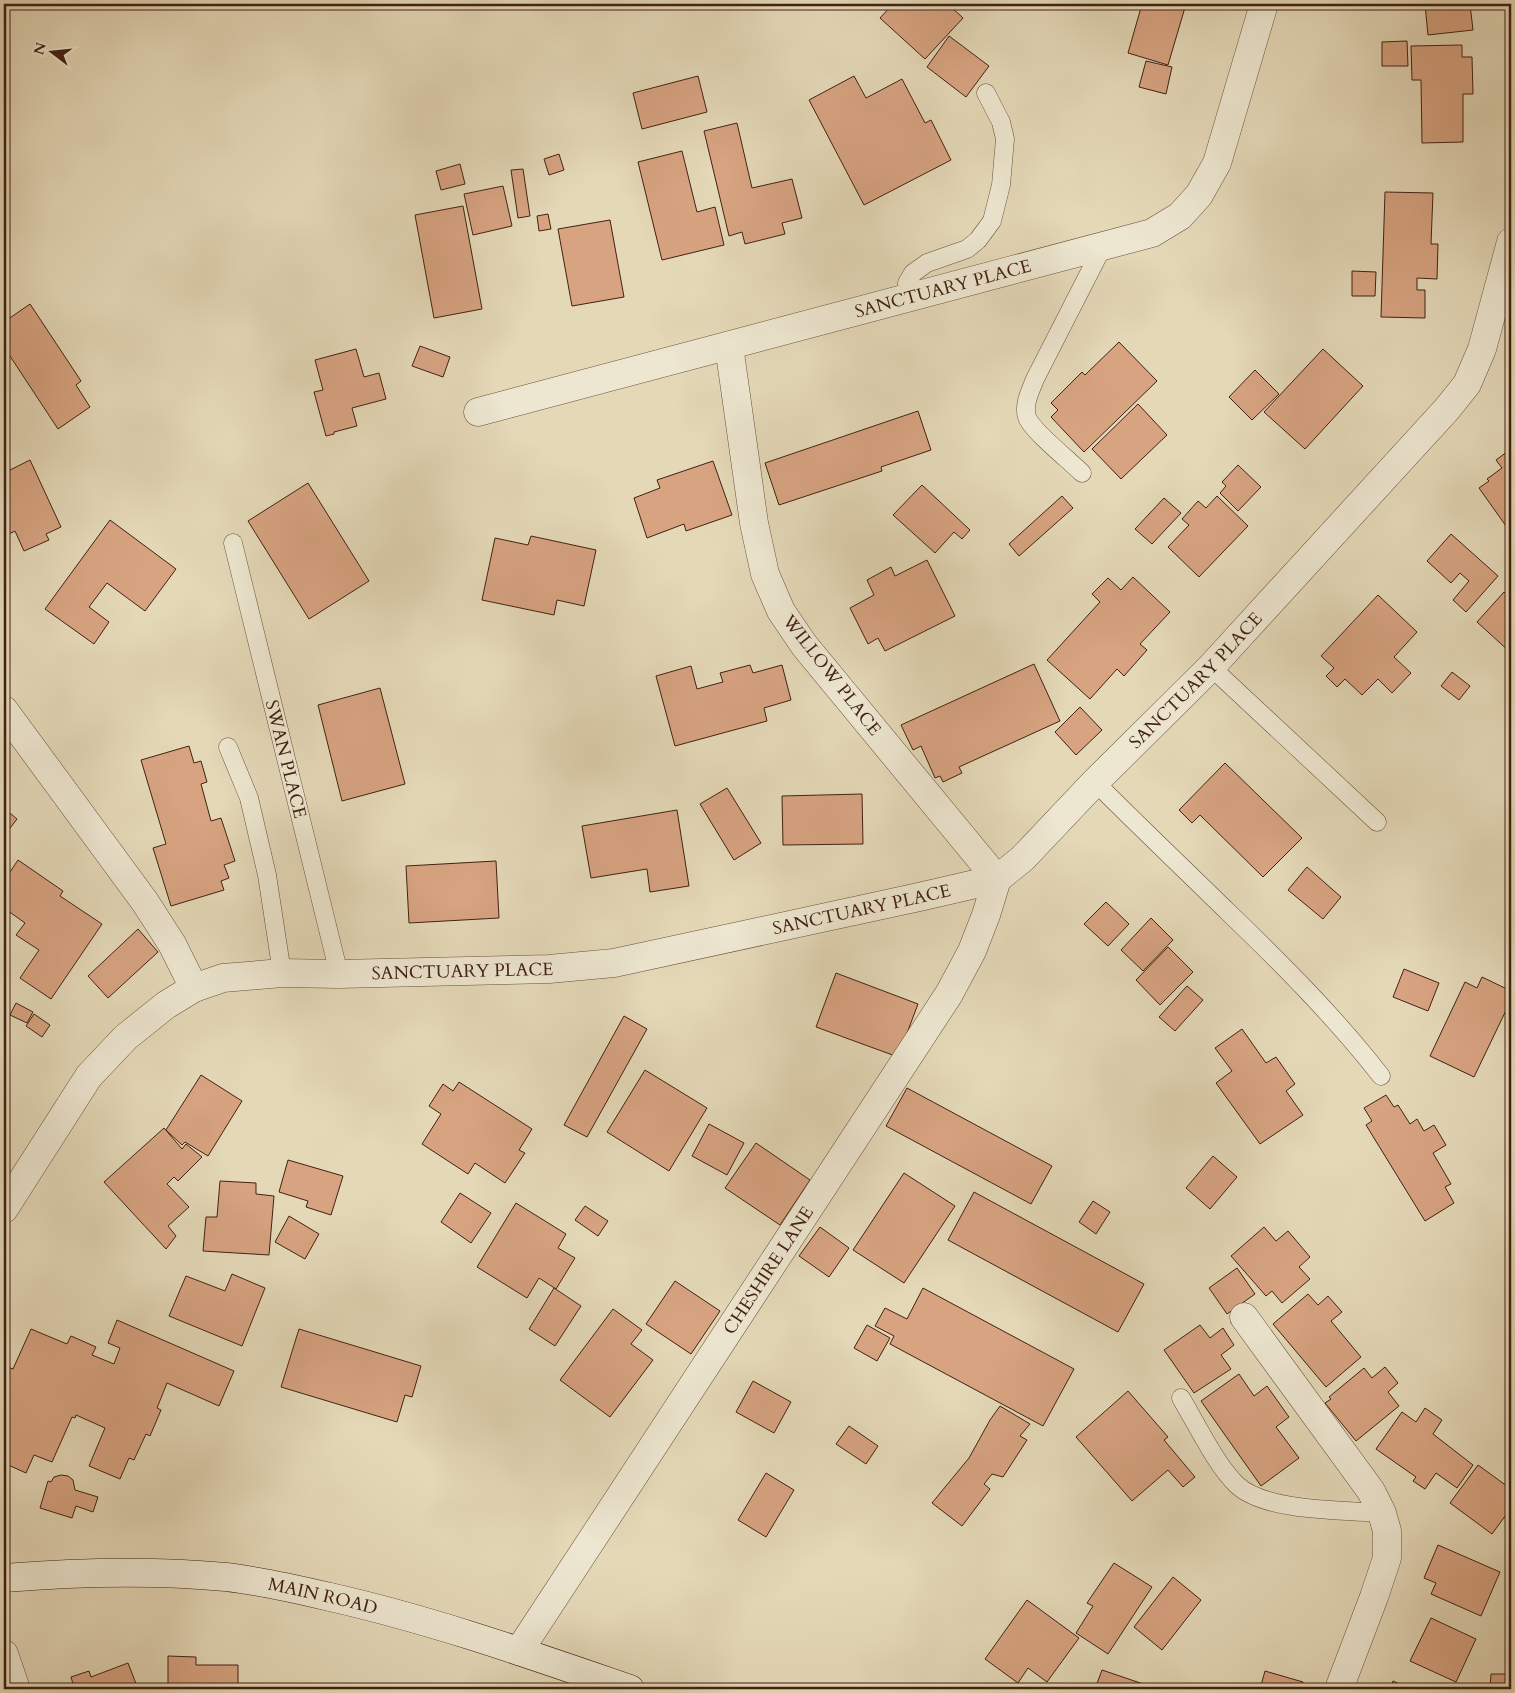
<svg xmlns="http://www.w3.org/2000/svg" width="1515" height="1693" font-family="Cardo,serif">
<rect width="100%" height="100%" fill="#e4d8b7"/>
<filter id="stains"><feTurbulence type="fractalNoise" baseFrequency=".004" numOctaves="4"/><feColorMatrix values="0 0 0 0 .2 0 0 0 0 .09 0 0 0 0 .02 0 0 0 .5 -.17"/></filter>
<radialGradient id="worn" r=".72"><stop offset=".6" stop-color="#630" stop-opacity="0"/><stop offset="1" stop-color="#630" stop-opacity=".3"/></radialGradient>
<g fill="#d7a381" stroke="#412112">
<path d="M893 4H948L963 18 925 59 880 18Z"/>
<path d="M1142 4H1186L1168 65 1128 53Z"/>
<path d="M1425 4H1470L1473 30 1428 35Z"/>
<path d="M949 36 989 66 966 97 927 67Z"/>
<path d="M1407 41 1408 66H1382V42Z"/>
<path d="M1462 45V57H1472L1473 94H1463V142L1422 143 1421 80H1412L1411 46Z"/>
<path d="M1146 61 1172 67 1166 94 1139 87Z"/>
<path d="M698 76 707 112 642 129 633 93Z"/>
<path d="M854 76 866 98 902 79 925 123 931 120 951 160 864 205 809 100Z"/>
<path d="M737 123 752 188 792 179 802 218 782 223 785 234 745 244 742 232 729 236 704 131Z"/>
<path d="M682 151 697 212 715 207 724 245 662 260 638 162Z"/>
<path d="M559 154 564 170 549 175 544 159Z"/>
<path d="M460 164 465 184 441 190 436 171Z"/>
<path d="M523 169 530 216 518 218 511 170Z"/>
<path d="M503 186 512 226 473 235 464 194Z"/>
<path d="M1385 192 1433 193 1431 244H1438L1437 279 1417 278V290H1425V318L1381 317Z"/>
<path d="M463 206 482 309 434 318 415 215Z"/>
<path d="M548 214 551 229 539 231 537 216Z"/>
<path d="M610 220 624 297 572 306 558 229Z"/>
<path d="M1352 271 1376 272 1375 296H1352Z"/>
<path d="M30 304 81 381 76 385 90 407 58 429 4 347V322Z"/>
<path d="M1119 342 1157 381 1084 452 1051 417 1058 410 1051 403 1082 372 1085 375Z"/>
<path d="M420 346 450 357 443 377 412 366Z"/>
<path d="M356 349 364 377 379 373 386 399 352 408 357 426 334 432V434L326 436 314 392 323 390 315 360Z"/>
<path d="M1323 349 1363 386 1305 449 1264 412Z"/>
<path d="M1255 370 1279 394 1252 420 1229 397Z"/>
<path d="M1138 404 1167 435 1121 479 1092 449Z"/>
<path d="M918 411 931 450 881 467 882 471 779 505 765 463Z"/>
<path d="M1511 449V533L1479 488 1489 481 1487 479 1502 468 1496 460Z"/>
<path d="M30 460 61 527 46 534 49 540 24 551 15 531 5 536 4 532V473Z"/>
<path d="M713 461 732 515 686 531 684 524 647 538 634 498 660 488 657 480Z"/>
<path d="M1238 465 1261 487 1238 511 1220 493 1226 486 1222 482Z"/>
<path d="M308 483 369 581 309 619 248 521Z"/>
<path d="M922 485 970 530 962 539 954 532 935 553 893 515Z"/>
<path d="M1062 496 1073 508 1019 556 1009 544Z"/>
<path d="M1217 496 1248 526 1199 577 1168 547 1189 525 1182 519 1198 501 1206 508Z"/>
<path d="M1164 498 1181 513 1152 544 1135 529Z"/>
<path d="M110 520 176 569 145 611 107 583 89 607 109 622 94 644 45 609Z"/>
<path d="M1451 534 1498 576 1466 612 1453 600 1469 581 1460 573 1451 583 1427 561Z"/>
<path d="M531 536 596 550 584 606 557 600 554 615 482 600 495 538 528 545Z"/>
<path d="M927 560 955 616 885 651 878 638 868 644 850 608 874 595 867 580 891 567 895 576Z"/>
<path d="M1133 577 1170 612 1140 644 1147 650 1124 676 1117 669 1090 699 1047 660 1100 602 1092 594 1108 578 1121 590Z"/>
<path d="M1504 592 1511 599V653L1477 622Z"/>
<path d="M1378 595 1417 632 1394 657 1411 673 1392 693 1378 679 1362 695 1345 679 1337 687 1326 676 1334 668 1321 656Z"/>
<path d="M1034 664 1060 721 959 767 962 773 943 782 940 776 935 778 921 746 913 750 901 725Z"/>
<path d="M750 665 753 673 782 665 791 700 764 708 767 721 675 746 656 676 691 666 697 689 723 682 720 673Z"/>
<path d="M1452 672 1470 686 1459 700 1441 686Z"/>
<path d="M380 688 405 784 342 801 318 705Z"/>
<path d="M1080 707 1102 730 1076 755 1055 732Z"/>
<path d="M189 746 194 763 201 761 207 782 201 784 211 821 221 818 235 861 224 865 229 878 221 881 224 890 171 906 153 848 166 844 141 760Z"/>
<path d="M1225 763 1302 838 1263 877 1200 815 1192 823 1179 810Z"/>
<path d="M727 788 761 843 734 860 700 804Z"/>
<path d="M862 794 863 844 783 845 782 796Z"/>
<path d="M4 808 17 819 4 836Z"/>
<path d="M677 810 689 886 650 892 647 869 591 878 582 826Z"/>
<path d="M18 860 63 891 60 896 102 924 51 999 20 978 39 950 16 935 25 923 4 908V881Z"/>
<path d="M496 861 499 918 409 923 406 866Z"/>
<path d="M1307 867 1341 897 1323 919 1288 890Z"/>
<path d="M1106 902 1129 924 1108 946 1084 924Z"/>
<path d="M1151 918 1173 940 1143 971 1121 950Z"/>
<path d="M138 929 158 952 108 998 88 976Z"/>
<path d="M1168 947 1193 972 1160 1005 1136 980Z"/>
<path d="M1404 969 1439 983 1428 1011 1393 997Z"/>
<path d="M836 973 918 1004 898 1057 816 1027Z"/>
<path d="M1482 977 1511 991V1000L1474 1077 1430 1056 1465 982 1477 988Z"/>
<path d="M1187 986 1203 1000 1175 1031 1159 1017Z"/>
<path d="M16 1003 33 1012 27 1023 10 1015Z"/>
<path d="M34 1014 50 1025 42 1037 26 1026Z"/>
<path d="M624 1016 647 1029 587 1137 564 1125Z"/>
<path d="M1242 1029 1266 1063 1276 1057 1295 1084 1286 1091 1303 1115 1260 1144 1216 1083 1232 1071 1215 1048Z"/>
<path d="M645 1070 707 1108 669 1171 607 1132Z"/>
<path d="M201 1075 242 1101 208 1156 185 1142 182 1145 166 1130Z"/>
<path d="M459 1082 532 1129 519 1150 525 1153 505 1183 475 1163 468 1174 422 1144 441 1114 429 1106 443 1084 453 1091Z"/>
<path d="M907 1088 1052 1166 1031 1204 886 1126Z"/>
<path d="M1386 1095 1394 1107 1398 1105 1410 1124 1417 1119 1424 1131 1434 1125 1446 1145 1433 1153 1451 1184 1445 1187 1454 1203 1425 1221 1366 1125 1372 1121 1364 1108Z"/>
<path d="M709 1124 744 1143 727 1175 692 1156Z"/>
<path d="M164 1128 182 1149 186 1144 202 1157 178 1181 174 1177 167 1184 189 1207 168 1226 176 1236 166 1249 104 1182Z"/>
<path d="M756 1143 810 1180 780 1225 725 1188Z"/>
<path d="M1213 1156 1237 1177 1210 1209 1186 1188Z"/>
<path d="M288 1160 343 1176 331 1215 306 1207 308 1201 279 1192Z"/>
<path d="M904 1173 955 1206 904 1283 853 1250Z"/>
<path d="M220 1181 256 1183V1194L274 1196 269 1255 203 1251 206 1217H217Z"/>
<path d="M974 1192 1144 1284 1118 1332 948 1240Z"/>
<path d="M460 1193 491 1213 471 1243 441 1222Z"/>
<path d="M1093 1201 1110 1212 1096 1234 1079 1222Z"/>
<path d="M516 1203 566 1234 558 1248 575 1258 556 1289 539 1278 527 1298 477 1267Z"/>
<path d="M585 1206 608 1221 598 1236 575 1220Z"/>
<path d="M289 1216 319 1234 305 1259 275 1242Z"/>
<path d="M820 1227 849 1248 829 1277 799 1256Z"/>
<path d="M1264 1227 1276 1241 1288 1231 1310 1257 1299 1267 1310 1279 1282 1303 1272 1291 1266 1296 1231 1256Z"/>
<path d="M1237 1268 1255 1294 1227 1314 1209 1288Z"/>
<path d="M232 1274 265 1288 242 1346 169 1316 186 1276 225 1291Z"/>
<path d="M675 1281 720 1311 691 1354 646 1324Z"/>
<path d="M554 1288 581 1306 555 1346 529 1329Z"/>
<path d="M923 1288 1074 1369 1043 1426 890 1344 894 1336 875 1326 885 1308 907 1319Z"/>
<path d="M1308 1294 1318 1305 1328 1296 1342 1312 1331 1321 1361 1357 1326 1387 1273 1324Z"/>
<path d="M613 1309 642 1330 631 1344 653 1360 610 1417 560 1380Z"/>
<path d="M117 1320 234 1371 219 1406 167 1383 157 1408 161 1410 150 1436 146 1434 134 1460 129 1458 120 1479 89 1466 105 1428 76 1415 75 1418 72 1417 52 1462 34 1455 26 1473 4 1463V1369L5 1366 13 1369 31 1329 67 1344 71 1336 96 1347 92 1355 114 1364 120 1348 108 1343Z"/>
<path d="M867 1325 890 1338 877 1361 854 1348Z"/>
<path d="M1200 1325 1210 1338 1223 1328 1234 1345 1221 1355 1231 1369 1194 1393 1164 1350Z"/>
<path d="M299 1329 421 1366 412 1397 405 1395 397 1422 281 1387Z"/>
<path d="M1385 1367 1398 1383 1388 1392 1399 1406 1356 1441 1325 1403 1331 1399 1329 1397 1364 1368 1372 1378Z"/>
<path d="M1239 1374 1254 1396 1267 1386 1289 1417 1276 1427 1299 1458 1261 1486 1201 1401Z"/>
<path d="M753 1381 791 1402 774 1433 736 1412Z"/>
<path d="M1128 1391 1168 1437 1164 1440 1195 1477 1183 1487 1168 1470 1132 1501 1076 1437Z"/>
<path d="M1000 1406 1030 1424 1020 1436 1027 1440 1003 1477 992 1474 984 1484 990 1489 962 1526 932 1503 969 1458 990 1420Z"/>
<path d="M1425 1408 1442 1420 1433 1434 1473 1465 1457 1488 1436 1473 1425 1489 1413 1481 1416 1477 1376 1449 1402 1412 1416 1422Z"/>
<path d="M849 1426 878 1446 866 1464 836 1444Z"/>
<path d="M1478 1465 1511 1489V1508L1492 1534 1450 1503Z"/>
<path d="M766 1473 794 1490 766 1537 738 1520Z"/>
<path d="M61 1475 68 1476 73 1480 75 1490 98 1497 93 1512 76 1506 72 1518 40 1508 48 1481 51 1482 54 1477Z"/>
<path d="M1438 1545 1500 1572 1481 1616 1431 1594 1436 1583 1424 1578Z"/>
<path d="M1114 1563 1152 1587 1108 1654 1076 1633 1093 1606 1087 1603Z"/>
<path d="M1173 1577 1201 1600 1162 1650 1134 1627Z"/>
<path d="M1027 1600 1079 1638 1047 1682 1028 1668 1018 1683 985 1659Z"/>
<path d="M1431 1618 1476 1639 1456 1682 1410 1661Z"/>
<path d="M168 1656 196 1657V1665H238V1689H168Z"/>
<path d="M128 1663 138 1689H61L73 1684 71 1677 89 1671 91 1677Z"/>
<path d="M1102 1670 1158 1689H1095Z"/>
<path d="M1265 1671 1303 1682 1301 1689H1260Z"/>
<path d="M1491 1674H1511V1689H1490Z"/>
<path d="M1393 1681 1410 1689H1390Z"/>
</g>
<g fill="none" stroke-linecap="round" stroke-linejoin="round">
<g stroke="#6a4f3b" stroke-width="19">
<g id="lane">
<path d="M910 298 907 283 913 273 927 263 967 249 978 240 992 221 1001 185 1005 139 1001 122 986 93"/>
<path d="M1082 473C1071 462 1031 430 1027 417 1023 404 1031 390 1035 379L1103 246"/>
<path d="M233 543 339 974"/>
<path d="M1211 667 1377 822"/>
<path d="M228 747 249 798 267 875 282 973"/>
<path d="M1095 782C1139 826 1184 869 1228 912 1282 964 1335 1017 1381 1076"/>
<path d="M1181 1398C1196 1423 1216 1465 1237 1485 1266 1512 1343 1510 1382 1513"/>
</g>
</g>
<g stroke="#6a4f3b" stroke-width="29">
<g id="street">
<path id="s1" d="M478 412 1152 233 1180 216 1199 195 1217 163 1264 4"/>
<path d="M4 710 145 902 172 944 194 988"/>
<path id="s2" d="M4 1209 89 1076 126 1037 166 1005 194 988 223 978 282 973 339 974 549 969 614 963 919 897 997 879 1022 859 1095 782 1211 667 1447 409 1467 384 1482 349 1511 242"/>
<path d="M1244 1317 1371 1491 1382 1513 1387 1531V1558L1374 1597 1339 1689"/>
<path id="s3" d="M519 1651 949 994 972 951 986 915 997 879 804 645 781 611 765 574 754 523 729 346"/>
<path d="M4 1654 16 1689"/>
</g>
</g>
<g stroke="#412112" stroke-width="29">
<g id="secondary">
<path id="s4" d="M4 1578C78 1572 152 1570 226 1577 261 1581 296 1589 330 1597 432 1620 531 1655 630 1689"/>
</g>
</g>
<use href="#lane" stroke="#ede6d0" stroke-width="18"/>
<use href="#street" stroke="#ede6d0" stroke-width="28"/>
<use href="#secondary" stroke="#ede6d0" stroke-width="28"/>
</g>
<g text-anchor="middle" stroke-width="4" stroke-linejoin="round" paint-order="stroke">
<g font-size="18" fill="#412112" stroke="#ede6d0">
<text dy="6" stroke="none"><textPath href="#s1" startOffset="481">SANCTUARY PLACE</textPath></text>
<text transform="translate(832 675) rotate(52)" y="6">WILLOW PLACE</text>
<text dy="6" stroke="none"><textPath href="#s2" startOffset="1391">SANCTUARY PLACE</textPath></text>
<text transform="translate(286 759) rotate(76)" y="6">SWAN PLACE</text>
<text dy="6" stroke="none"><textPath href="#s2" startOffset="971">SANCTUARY PLACE</textPath></text>
<text dy="6" stroke="none"><textPath href="#s2" startOffset="566">SANCTUARY PLACE</textPath></text>
<text dy="6" stroke="none"><textPath href="#s3" startOffset="455">CHESHIRE LANE</textPath></text>
<text dy="6" stroke="none"><textPath href="#s4" startOffset="321">MAIN ROAD</textPath></text>
</g>
</g>
<rect width="1515" height="1693" fill="none" stroke="#e4d8b7" stroke-width="20"/>
<rect x="5" y="5" width="1505" height="1683" fill="none" stroke="#412112" stroke-width="2.5"/>
<rect x="10" y="10" width="1495" height="1673" fill="none" stroke="#412112"/>
<g transform="translate(52 52) rotate(286)" stroke="#ede6d0" stroke-width="4" paint-order="stroke">
<path d="M0-4L9 19L0 12L-9 19Z" fill="#412112"/>
<text y="-8" font-size="14" font-weight="bold" text-anchor="middle" fill="#412112">N</text>
</g>
<rect width="100%" height="100%" filter="url(#stains)"/>
<rect width="100%" height="100%" fill="url(#worn)"/>
</svg>
